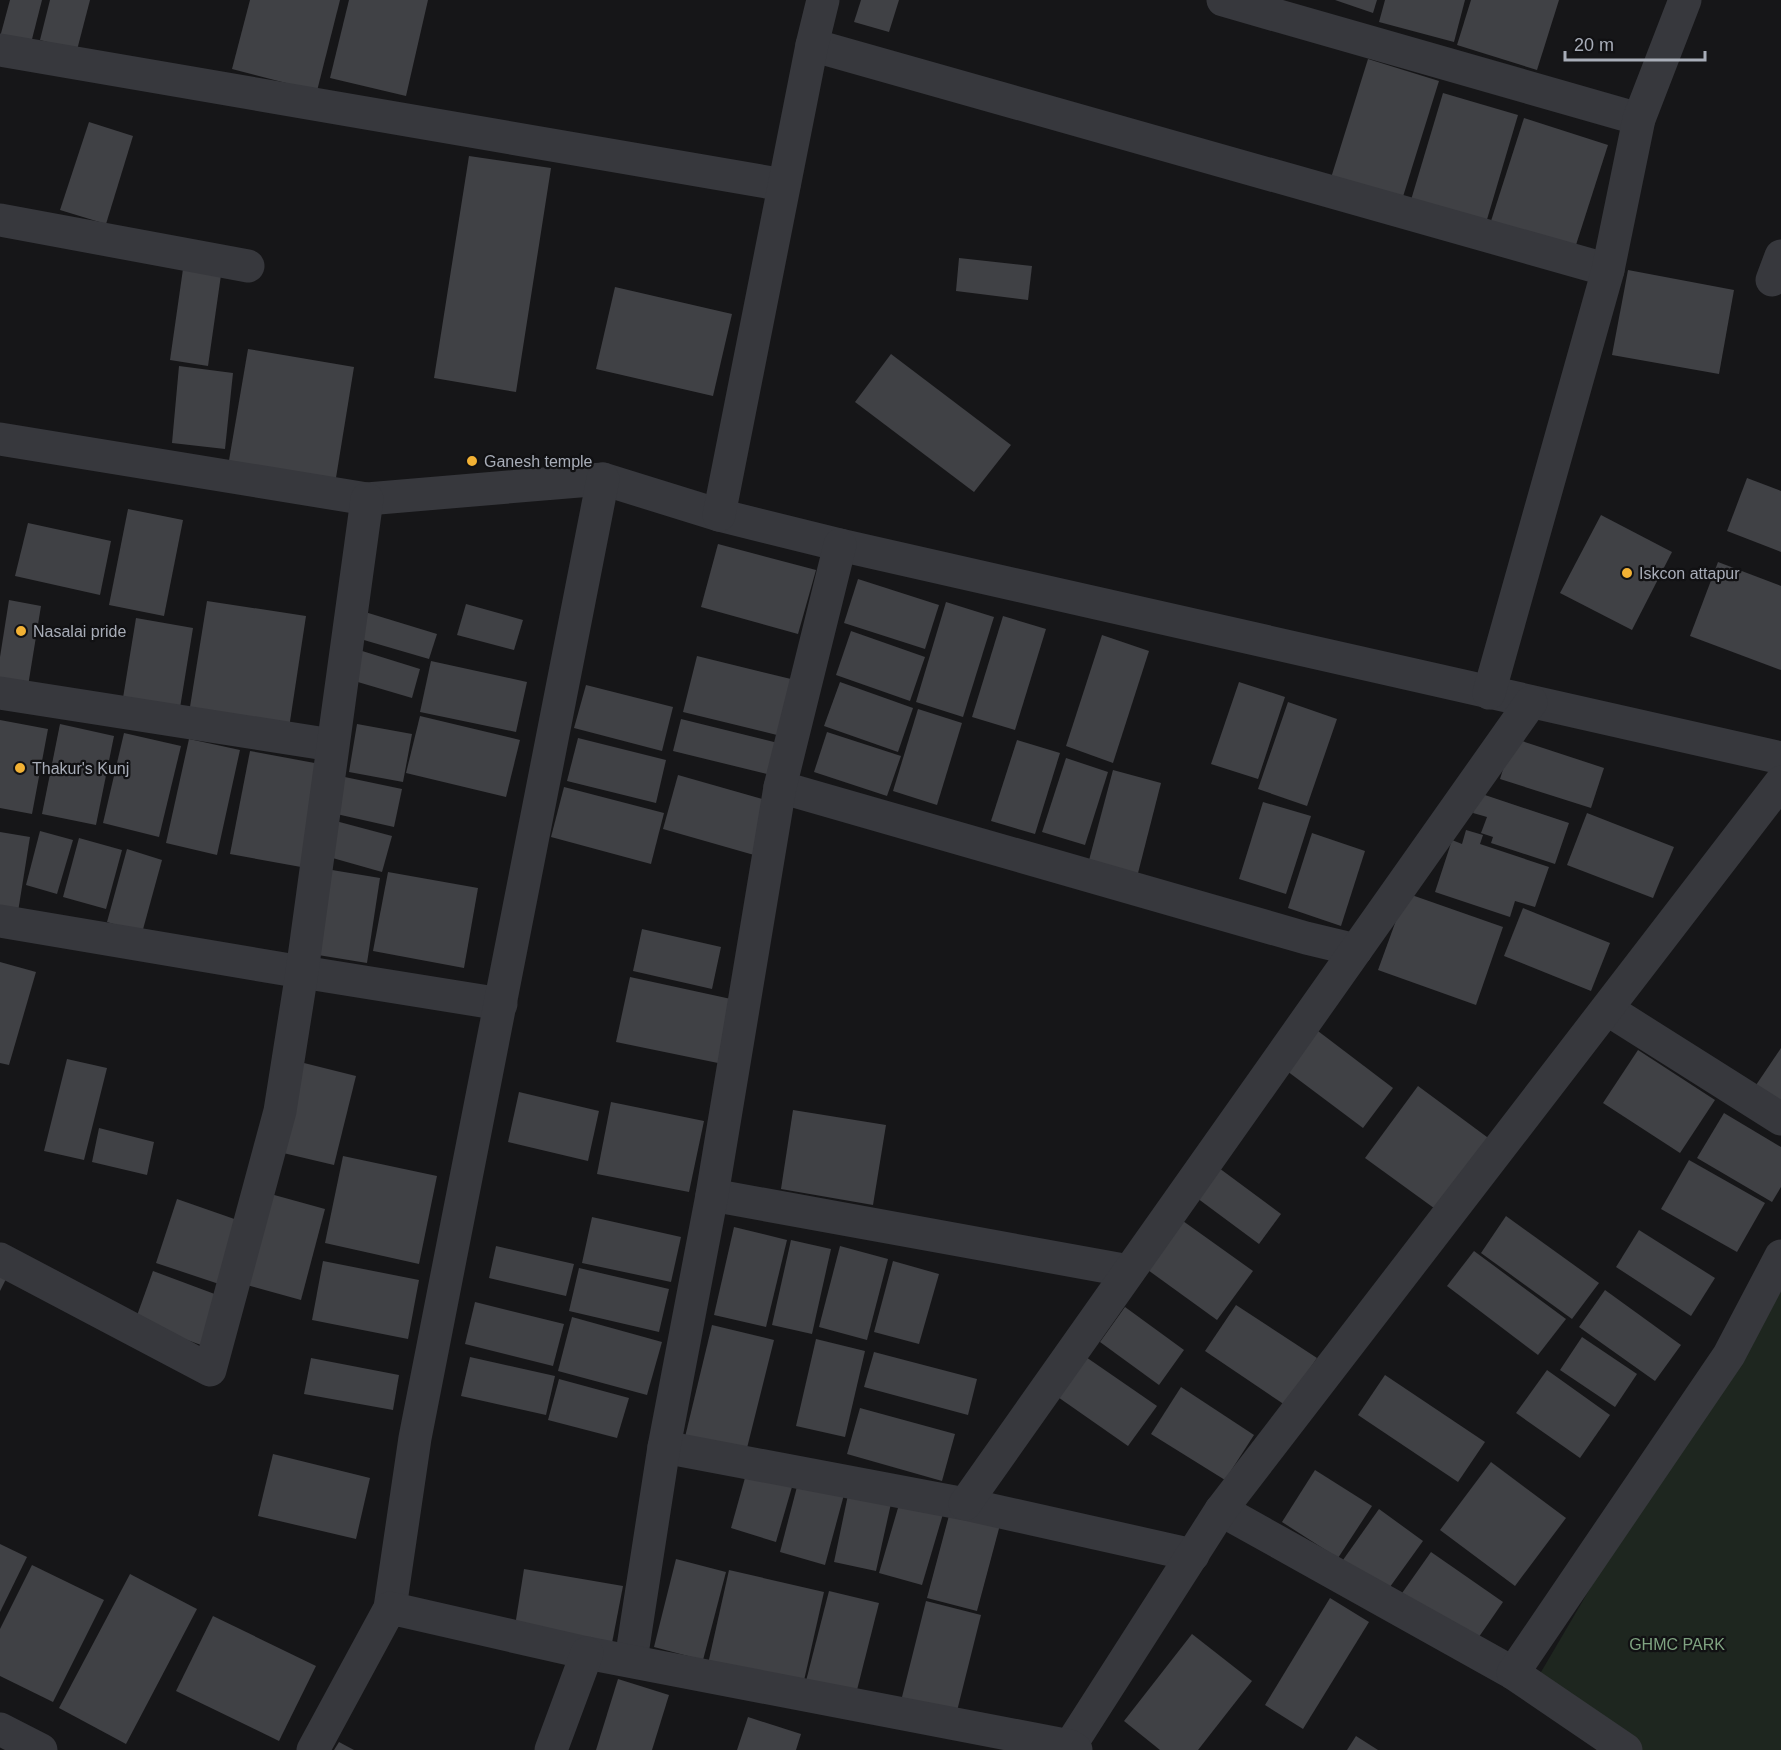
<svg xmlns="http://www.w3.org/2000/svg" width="1781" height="1750" font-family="Helvetica,sans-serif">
<rect width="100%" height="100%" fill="#161618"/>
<path fill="#1e261f" d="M1781 1263V1750H1639L1534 1684Z"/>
<g fill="#404145">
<path d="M10 0H42L30 47 0 37Z"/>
<path d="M50 0H90L77 50 40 40Z"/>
<path d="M250 0H340L317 91 232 69Z"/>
<path d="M349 0H428L406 96 330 78Z"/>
<path d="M861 0H899L889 32 854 22Z"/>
<path d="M1335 0H1377L1373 13Z"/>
<path d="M1385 0H1465L1454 42 1379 22Z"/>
<path d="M1471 0H1559L1537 70 1457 45Z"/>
<path d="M1368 59 1439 81 1401 203 1330 181Z"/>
<path d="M1443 93 1518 115 1483 233 1408 210Z"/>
<path d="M1524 118 1608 145 1575 248 1491 221Z"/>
<path d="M89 122 133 136 106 224 60 210Z"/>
<path d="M469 156 551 168 516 392 434 378Z"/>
<path d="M959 258 1032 266 1028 300 956 291Z"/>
<path d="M183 269 221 275 208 366 170 360Z"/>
<path d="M1628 270 1734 290 1719 374 1612 355Z"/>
<path d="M615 287 732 314 713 396 596 369Z"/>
<path d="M248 349 354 367 334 490 227 472Z"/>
<path d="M891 354 1011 445 974 492 855 402Z"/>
<path d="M179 366 233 373 225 449 172 443Z"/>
<path d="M1747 478 1781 491V552L1727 531Z"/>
<path d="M128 509 183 520 164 616 109 605Z"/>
<path d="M1601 515 1672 552 1632 630 1560 593Z"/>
<path d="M28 523 111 541 100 595 15 576Z"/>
<path d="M718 544 816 570 798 634 701 607Z"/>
<path d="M1718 562 1781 586V670L1690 636Z"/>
<path d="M858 579 939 605 925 649 844 623Z"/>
<path d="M9 600 41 606 28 686 0 681V657Z"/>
<path d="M207 601 306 616 289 728 189 713Z"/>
<path d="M946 602 994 617 963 717 916 702Z"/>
<path d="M466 604 523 620 514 650 457 635Z"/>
<path d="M365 612 437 634 429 659 357 638Z"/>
<path d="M1003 616 1046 629 1015 730 972 717Z"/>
<path d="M136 618 193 628 179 714 122 704Z"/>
<path d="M851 631 925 657 910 701 836 675Z"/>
<path d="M1102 635 1149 651 1113 763 1066 746Z"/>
<path d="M359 650 420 669 412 698 351 680Z"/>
<path d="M697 656 791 679 777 735 683 712Z"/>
<path d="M431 661 527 682 516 732 420 712Z"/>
<path d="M840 682 913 708 898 752 824 726Z"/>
<path d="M1239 682 1285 697 1258 779 1211 764Z"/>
<path d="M586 685 673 707 662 751 574 728Z"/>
<path d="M1288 702 1337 719 1307 806 1258 789Z"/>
<path d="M918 709 962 723 937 805 893 791Z"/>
<path d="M420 716 520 740 506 797 406 773Z"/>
<path d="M681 719 778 743 771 775 673 751Z"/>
<path d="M0 720 48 729 32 814 0 808Z"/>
<path d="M60 724 114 736 96 825 42 814Z"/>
<path d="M357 724 412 734 403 782 349 772Z"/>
<path d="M827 732 901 756 887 796 814 772Z"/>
<path d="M124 733 181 746 159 837 103 823Z"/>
<path d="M578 738 666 760 656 803 567 781Z"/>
<path d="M1513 738 1604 768 1591 808 1500 779Z"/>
<path d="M189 739 240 750 217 855 166 843Z"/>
<path d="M1017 740 1060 753 1035 834 991 821Z"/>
<path d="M250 751 320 764 301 867 230 854Z"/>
<path d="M1066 758 1108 772 1085 845 1042 832Z"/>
<path d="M1113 770 1161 783 1137 877 1088 864Z"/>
<path d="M678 775 769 801 754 855 663 829Z"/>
<path d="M340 776 402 789 394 827 332 813Z"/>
<path d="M564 787 664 813 651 864 551 837Z"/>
<path d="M1479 793 1569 823 1555 864 1491 843 1493 837 1481 833 1487 817 1473 813Z"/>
<path d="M1263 802 1311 816 1286 894 1239 879Z"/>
<path d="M1587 813 1674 847 1653 898 1567 865Z"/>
<path d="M332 820 392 836 382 872 322 855Z"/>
<path d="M1466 830 1483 835 1480 844 1549 867 1535 907 1515 901 1510 917 1435 892 1452 840 1462 844Z"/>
<path d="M40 831 73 840 57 894 26 885Z"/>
<path d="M0 832 30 837 17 918 0 915Z"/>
<path d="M1312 833 1365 851 1341 926 1288 908Z"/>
<path d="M79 838 122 850 106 909 63 897Z"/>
<path d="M127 849 162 860 142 933 107 922Z"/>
<path d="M332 870 380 878 367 963 318 955Z"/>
<path d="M388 872 478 888 464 968 373 951Z"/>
<path d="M1406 893 1503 927 1476 1005 1378 970Z"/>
<path d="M1523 908 1610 943 1591 991 1504 956Z"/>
<path d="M642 929 721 947 712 989 633 971Z"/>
<path d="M0 962 36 972 9 1065 0 1063Z"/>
<path d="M630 977 731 999 718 1063 616 1042Z"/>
<path d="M1314 1028 1393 1088 1363 1128 1283 1068Z"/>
<path d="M1781 1048V1110L1752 1091Z"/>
<path d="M1638 1050 1715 1100 1680 1153 1603 1103Z"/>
<path d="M67 1059 107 1068 84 1160 44 1151Z"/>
<path d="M300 1062 356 1076 334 1165 279 1152Z"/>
<path d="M1418 1086 1491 1140 1438 1211 1365 1158Z"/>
<path d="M519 1092 599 1111 588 1161 508 1142Z"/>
<path d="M611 1102 704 1121 689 1192 597 1174Z"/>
<path d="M793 1110 886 1125 873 1205 781 1189Z"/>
<path d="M1724 1113 1781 1147V1187L1772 1202 1697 1158Z"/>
<path d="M99 1128 154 1142 147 1175 92 1162Z"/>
<path d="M343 1156 437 1176 419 1264 325 1243Z"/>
<path d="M1689 1160 1765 1203 1737 1252 1661 1209Z"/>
<path d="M1219 1168 1281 1214 1259 1244 1197 1198Z"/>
<path d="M267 1193 325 1209 301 1300 243 1284Z"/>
<path d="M177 1199 243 1222 222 1285 156 1263Z"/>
<path d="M1176 1216 1253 1271 1217 1320 1141 1265Z"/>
<path d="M1506 1216 1599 1283 1572 1319 1481 1253Z"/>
<path d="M592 1217 681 1237 671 1282 582 1263Z"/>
<path d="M734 1227 787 1240 766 1327 714 1315Z"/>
<path d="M1639 1230 1715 1278 1691 1316 1616 1267Z"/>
<path d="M791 1240 831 1249 812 1334 772 1325Z"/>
<path d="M496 1246 574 1264 566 1296 489 1278Z"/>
<path d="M840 1246 888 1259 867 1340 819 1327Z"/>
<path d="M1474 1251 1566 1319 1538 1355 1447 1286Z"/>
<path d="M323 1261 419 1280 408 1339 312 1320Z"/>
<path d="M893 1261 939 1274 919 1344 874 1332Z"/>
<path d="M579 1268 669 1289 659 1332 569 1311Z"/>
<path d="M0 1271 8 1275 0 1291Z"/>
<path d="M153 1271 220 1296 201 1345 135 1321Z"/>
<path d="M1605 1290 1681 1345 1655 1381 1579 1327Z"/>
<path d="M475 1302 564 1324 553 1366 465 1344Z"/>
<path d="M1236 1305 1317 1358 1285 1405 1205 1351Z"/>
<path d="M1125 1307 1184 1350 1159 1385 1100 1342Z"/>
<path d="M572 1317 662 1342 647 1395 558 1371Z"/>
<path d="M712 1325 774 1340 746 1452 685 1437Z"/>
<path d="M1582 1337 1637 1374 1615 1407 1560 1370Z"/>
<path d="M816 1339 865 1351 845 1437 796 1426Z"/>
<path d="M874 1352 977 1379 968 1415 864 1387Z"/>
<path d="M1083 1355 1157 1406 1128 1446 1055 1395Z"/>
<path d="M470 1357 555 1376 546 1415 461 1396Z"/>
<path d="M311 1358 399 1375 393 1410 304 1394Z"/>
<path d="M1547 1370 1610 1415 1580 1458 1516 1413Z"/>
<path d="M1385 1375 1485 1442 1458 1482 1358 1415Z"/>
<path d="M559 1379 629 1398 617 1438 548 1420Z"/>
<path d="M1181 1387 1254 1435 1225 1480 1151 1434Z"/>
<path d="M860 1408 955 1434 942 1481 847 1454Z"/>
<path d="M273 1454 370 1478 356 1539 258 1516Z"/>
<path d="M1491 1462 1566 1518 1515 1586 1440 1530Z"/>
<path d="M748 1467 794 1480 776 1542 731 1528Z"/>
<path d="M1315 1470 1372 1506 1338 1558 1282 1522Z"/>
<path d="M799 1479 845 1491 825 1565 780 1552Z"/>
<path d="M849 1490 892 1499 876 1571 834 1562Z"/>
<path d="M900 1501 943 1514 922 1585 879 1573Z"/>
<path d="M951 1508 1001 1521 977 1611 927 1598Z"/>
<path d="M1379 1509 1423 1541 1387 1591 1343 1560Z"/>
<path d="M0 1544 27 1557 0 1612Z"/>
<path d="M1431 1552 1503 1602 1472 1647 1400 1596Z"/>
<path d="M676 1559 726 1572 703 1660 654 1647Z"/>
<path d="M32 1565 104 1600 53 1702 0 1676V1629Z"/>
<path d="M524 1569 623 1586 612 1643 515 1626Z"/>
<path d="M729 1570 824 1592 803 1685 708 1664Z"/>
<path d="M130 1574 197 1609 126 1744 59 1708Z"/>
<path d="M829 1591 879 1603 856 1694 806 1681Z"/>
<path d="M1330 1598 1369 1622 1303 1729 1265 1705Z"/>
<path d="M926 1601 981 1615 956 1715 901 1701Z"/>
<path d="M213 1616 316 1666 279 1741 176 1691Z"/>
<path d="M1192 1634 1252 1681 1198 1750H1160L1124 1721Z"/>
<path d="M618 1679 669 1695 652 1750H596Z"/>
<path d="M748 1717 801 1734 796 1750H737Z"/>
<path d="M1356 1736 1378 1750H1347Z"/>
<path d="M339 1742 354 1750H334Z"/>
</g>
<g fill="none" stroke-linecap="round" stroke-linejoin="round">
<g stroke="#37383d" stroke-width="33">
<path d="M1223 0 1639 119"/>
<path d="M812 45 1608 270"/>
<path d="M0 50 784 185"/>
<path d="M0 220 248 266"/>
<path d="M1772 280 1781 256"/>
<path d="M0 439 367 499 603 479 719 515 840 545 1781 758"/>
<path d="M719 515 812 45 823 0"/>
<path d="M0 693 332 745"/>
<path d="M1489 693 1608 270 1639 119 1685 0"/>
<path d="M780 787 1306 938 1356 950"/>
<path d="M0 921 302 972 501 1004"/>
<path d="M1607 1009 1781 1119"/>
<path d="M712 1195 1129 1271"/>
<path d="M0 1259 210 1370 280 1111 302 972 367 499"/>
<path d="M664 1447 965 1504 1193 1555"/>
<path d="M965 1504 1531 702"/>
<path d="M1221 1510 1513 1673"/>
<path d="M390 1608 415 1438 603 479"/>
<path d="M631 1660 664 1447 712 1195 780 787 840 545"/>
<path d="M0 1729 41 1750"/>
<path d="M1070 1746 1221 1510 1781 782"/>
<path d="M313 1750 390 1608 587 1653 1070 1746 1076 1750"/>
<path d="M551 1750 587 1653"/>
<path d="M1626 1750 1513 1673 1729 1355 1781 1256"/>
</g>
</g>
<g fill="#f2b134" stroke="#111113" stroke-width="2">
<circle cx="472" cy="461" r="6"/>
<circle cx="1627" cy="573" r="6"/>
<circle cx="21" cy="631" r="6"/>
<circle cx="20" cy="768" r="6"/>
</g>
<g text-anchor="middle" stroke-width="4.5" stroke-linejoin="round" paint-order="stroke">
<g font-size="16" fill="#a8adb8" stroke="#111113" text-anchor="start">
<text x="484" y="467">Ganesh temple</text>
<text x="1639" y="579">Iskcon attapur</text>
<text x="33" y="637">Nasalai pride</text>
<text x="32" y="774">Thakur's Kunj</text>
</g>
<g font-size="16" fill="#7fa381" stroke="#111113">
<text x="1677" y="1650">GHMC PARK</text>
</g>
</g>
<path d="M1565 51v9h140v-9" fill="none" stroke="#a8adb8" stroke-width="3"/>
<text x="1574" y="51" font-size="18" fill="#a8adb8" stroke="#111113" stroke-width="4.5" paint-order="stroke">20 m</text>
</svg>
